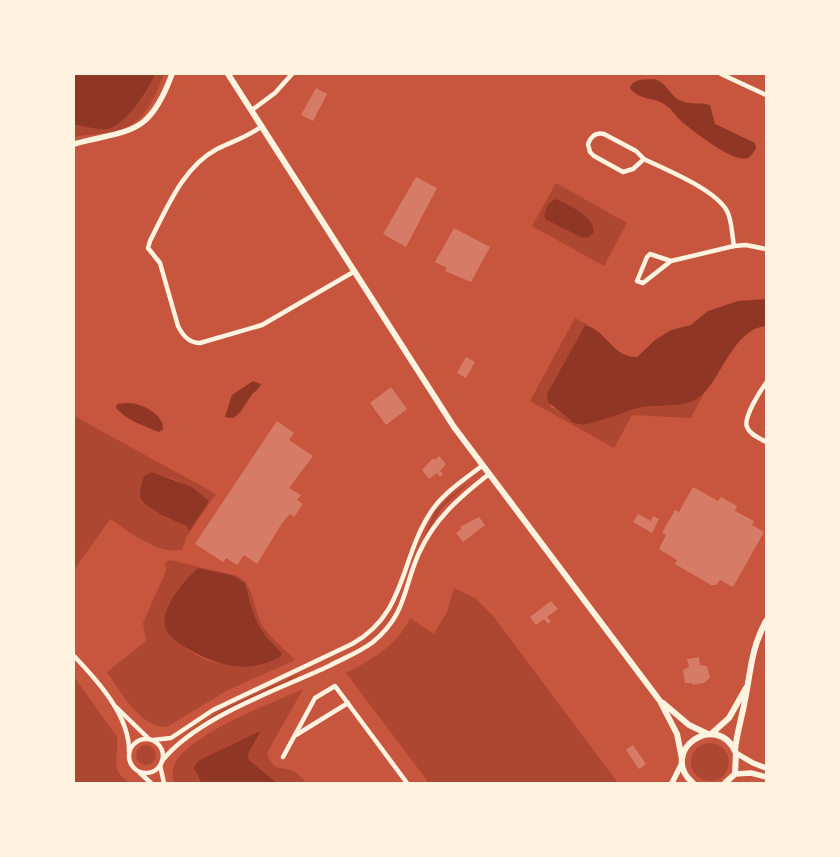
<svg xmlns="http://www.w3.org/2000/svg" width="840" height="857" font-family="Jost,sans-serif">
<rect width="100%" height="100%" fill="#c8553d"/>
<g fill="#ae4732" fill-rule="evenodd">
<path d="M155 74H164C155 98 144 125 116 131 102 135 88 134 74 137V125L110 128C129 115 147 96 155 74Z"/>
<path d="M556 183 627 223 604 266 532 226ZM557 199 577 211 595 228 583 238 552 221Z"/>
<path d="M575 318 588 325H585L547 394 551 407C561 412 573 423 583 425 600 420 618 413 635 409 663 402 682 413 705 391L691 418 632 415 614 448 530 401Z"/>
<path d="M74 416 216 494 187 536 182 549C161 557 127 530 110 519L74 570ZM152 472 179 481 204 499 189 531 187 526C176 523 142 508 140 496 138 491 142 482 144 476Z"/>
<path d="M472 480 442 508 423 539 435 511 450 496Z"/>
<path d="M170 560 237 576C255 586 252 605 261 623 269 637 284 649 295 660L226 691 167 727C140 728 120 691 107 672L146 641 143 623 166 571 165 563ZM198 568 232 575 245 583C253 616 256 629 281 653V655C273 661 264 666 253 666 240 666 222 665 210 661 199 658 168 639 165 627 161 609 185 579 198 568Z"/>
<path d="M454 588 475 598 494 617 618 783H429L346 673C371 660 398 645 410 618L434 634 447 612Z"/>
<path d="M301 673 293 679 211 718 175 741 222 710Z"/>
<path d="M74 677 117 737C120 757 107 769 130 783H74Z"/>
<path d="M303 689 267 753C273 773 280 765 295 772 299 775 303 780 307 783H277L249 760 248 754 260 734 195 772 201 783H174C172 777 172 771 174 765 188 734 272 703 303 689Z"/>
<circle cx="710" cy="762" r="19"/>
<circle cx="146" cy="755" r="10"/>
</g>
<g fill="#8f3625">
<path d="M74 74H155C149 90 126 124 108 129 98 131 85 125 74 125Z"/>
<path d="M654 79C668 82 669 97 682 101 691 105 701 102 710 105L715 124 755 143 756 149C753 152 751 156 748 158 734 164 692 130 681 121 676 116 671 108 664 104 653 97 638 100 630 88 633 78 644 80 654 79Z"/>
<path d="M557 199C568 205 595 217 594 232L589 237 583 238 545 219C543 211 548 201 557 199Z"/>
<path d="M766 299V326C735 328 721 377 703 394 682 412 658 402 634 409 617 415 600 421 583 425L574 423 548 402 547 394 585 325C606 330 613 358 637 357L655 340 671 330 691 325 708 311 738 301Z"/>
<path d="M253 381 261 384C258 391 254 391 251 396 244 405 243 412 233 418L225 417 232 395Z"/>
<path d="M128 403C141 403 164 414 163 429L159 432C146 427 126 420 116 408L117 404Z"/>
<path d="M152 472 192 487 209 501 189 531 187 526C177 523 141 507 140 496 139 491 142 482 144 476Z"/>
<path d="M198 568 232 575 245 583C254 617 255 628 282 653L281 656C252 675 218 666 190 650 182 646 168 637 165 627 160 609 185 579 198 568Z"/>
<path d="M258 732 260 733 248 754 249 760 277 783H201L194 768 198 761Z"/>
</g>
<g fill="#d67c66">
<path d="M316 88 327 94 313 121 301 115Z"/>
<path d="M416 177 437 188 406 247 383 234Z"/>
<path d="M454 228 490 247 471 282 445 271 447 268 435 262Z"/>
<path d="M466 357 475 362 466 378 457 373Z"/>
<path d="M391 387 407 409 386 425 370 403Z"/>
<path d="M277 421 294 433 289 440 313 456 289 488 301 495 297 500 303 504 294 517 290 514 282 523 257 564 244 555 237 565 226 558 223 562 195 544Z"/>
<path d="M439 456 446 464 440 471 443 474 440 477 437 473 429 479 422 470 433 458 435 460Z"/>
<path d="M693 487 718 501 721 497 737 506 735 511 754 521 752 525 764 532 733 587 720 580 716 585H711L675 564 677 560 659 549 666 535 662 533 675 510 679 512Z"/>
<path d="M638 514 651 521 653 516 659 519 652 533 633 522Z"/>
<path d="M479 517 485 525 463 542 456 533 462 529 460 527Z"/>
<path d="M551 601 558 609 547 617 551 621 548 624 544 619 536 625 530 617Z"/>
<path d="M699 657 700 665 707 666 710 678 704 683 693 685 692 683H685L683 670 689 667 687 659Z"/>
<path d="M633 745 646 764 639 769 626 750Z"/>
</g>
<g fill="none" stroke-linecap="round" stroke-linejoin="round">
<g stroke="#fff3e0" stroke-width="4.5">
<path d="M721 74 766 95"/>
<path d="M252 110 275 93 292 74"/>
<path d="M262 126C248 137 233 141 217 149 183 167 167 208 150 241L148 248 160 263 178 326C183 336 189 343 200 343L262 325 355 271"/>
<path d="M644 159 636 151 604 134C596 132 591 136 588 144L590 152 594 156 623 172 633 169 644 159C666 170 715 189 727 211 732 220 732 236 734 246"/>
<path d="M671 261 650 254 647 257 637 281 643 283 671 261 734 246 746 245 766 249"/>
<path d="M766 383C760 391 743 418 747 427 750 435 760 438 766 442"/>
<path d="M74 656C97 680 130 716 129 752"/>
<path d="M116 707 148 738"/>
<path d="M296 735 348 703"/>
<circle cx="146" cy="756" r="17"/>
<path d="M153 740 171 738 213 710 352 644C406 614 400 561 429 515 441 494 464 480 483 465"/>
<path d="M283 757 315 698 335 686 407 783"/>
<path d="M162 761C197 717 278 690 329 666 344 658 360 652 373 642 407 614 403 588 419 553 435 518 460 497 489 474"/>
<path d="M160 765 164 783"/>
<path d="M140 773 151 783"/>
</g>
<g stroke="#fff3e0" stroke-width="5.5">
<path d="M74 144C130 129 149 137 172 74"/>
<path d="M736 753 753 763 766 768"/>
<path d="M735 774 751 773 766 777"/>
<path d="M672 783 682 763"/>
</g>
<g stroke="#fff3e0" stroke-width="6">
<path d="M228 74 454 427 660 701 677 734 682 759"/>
<path d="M663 703 689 725 708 734"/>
<path d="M711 734 729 718 746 688"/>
<path d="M735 750C737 732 742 717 745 700 751 670 751 649 766 621"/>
<path d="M693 783C657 752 717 709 736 753L735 774 725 783"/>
</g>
</g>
<rect width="840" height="857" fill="none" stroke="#fff3e0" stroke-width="150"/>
</svg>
